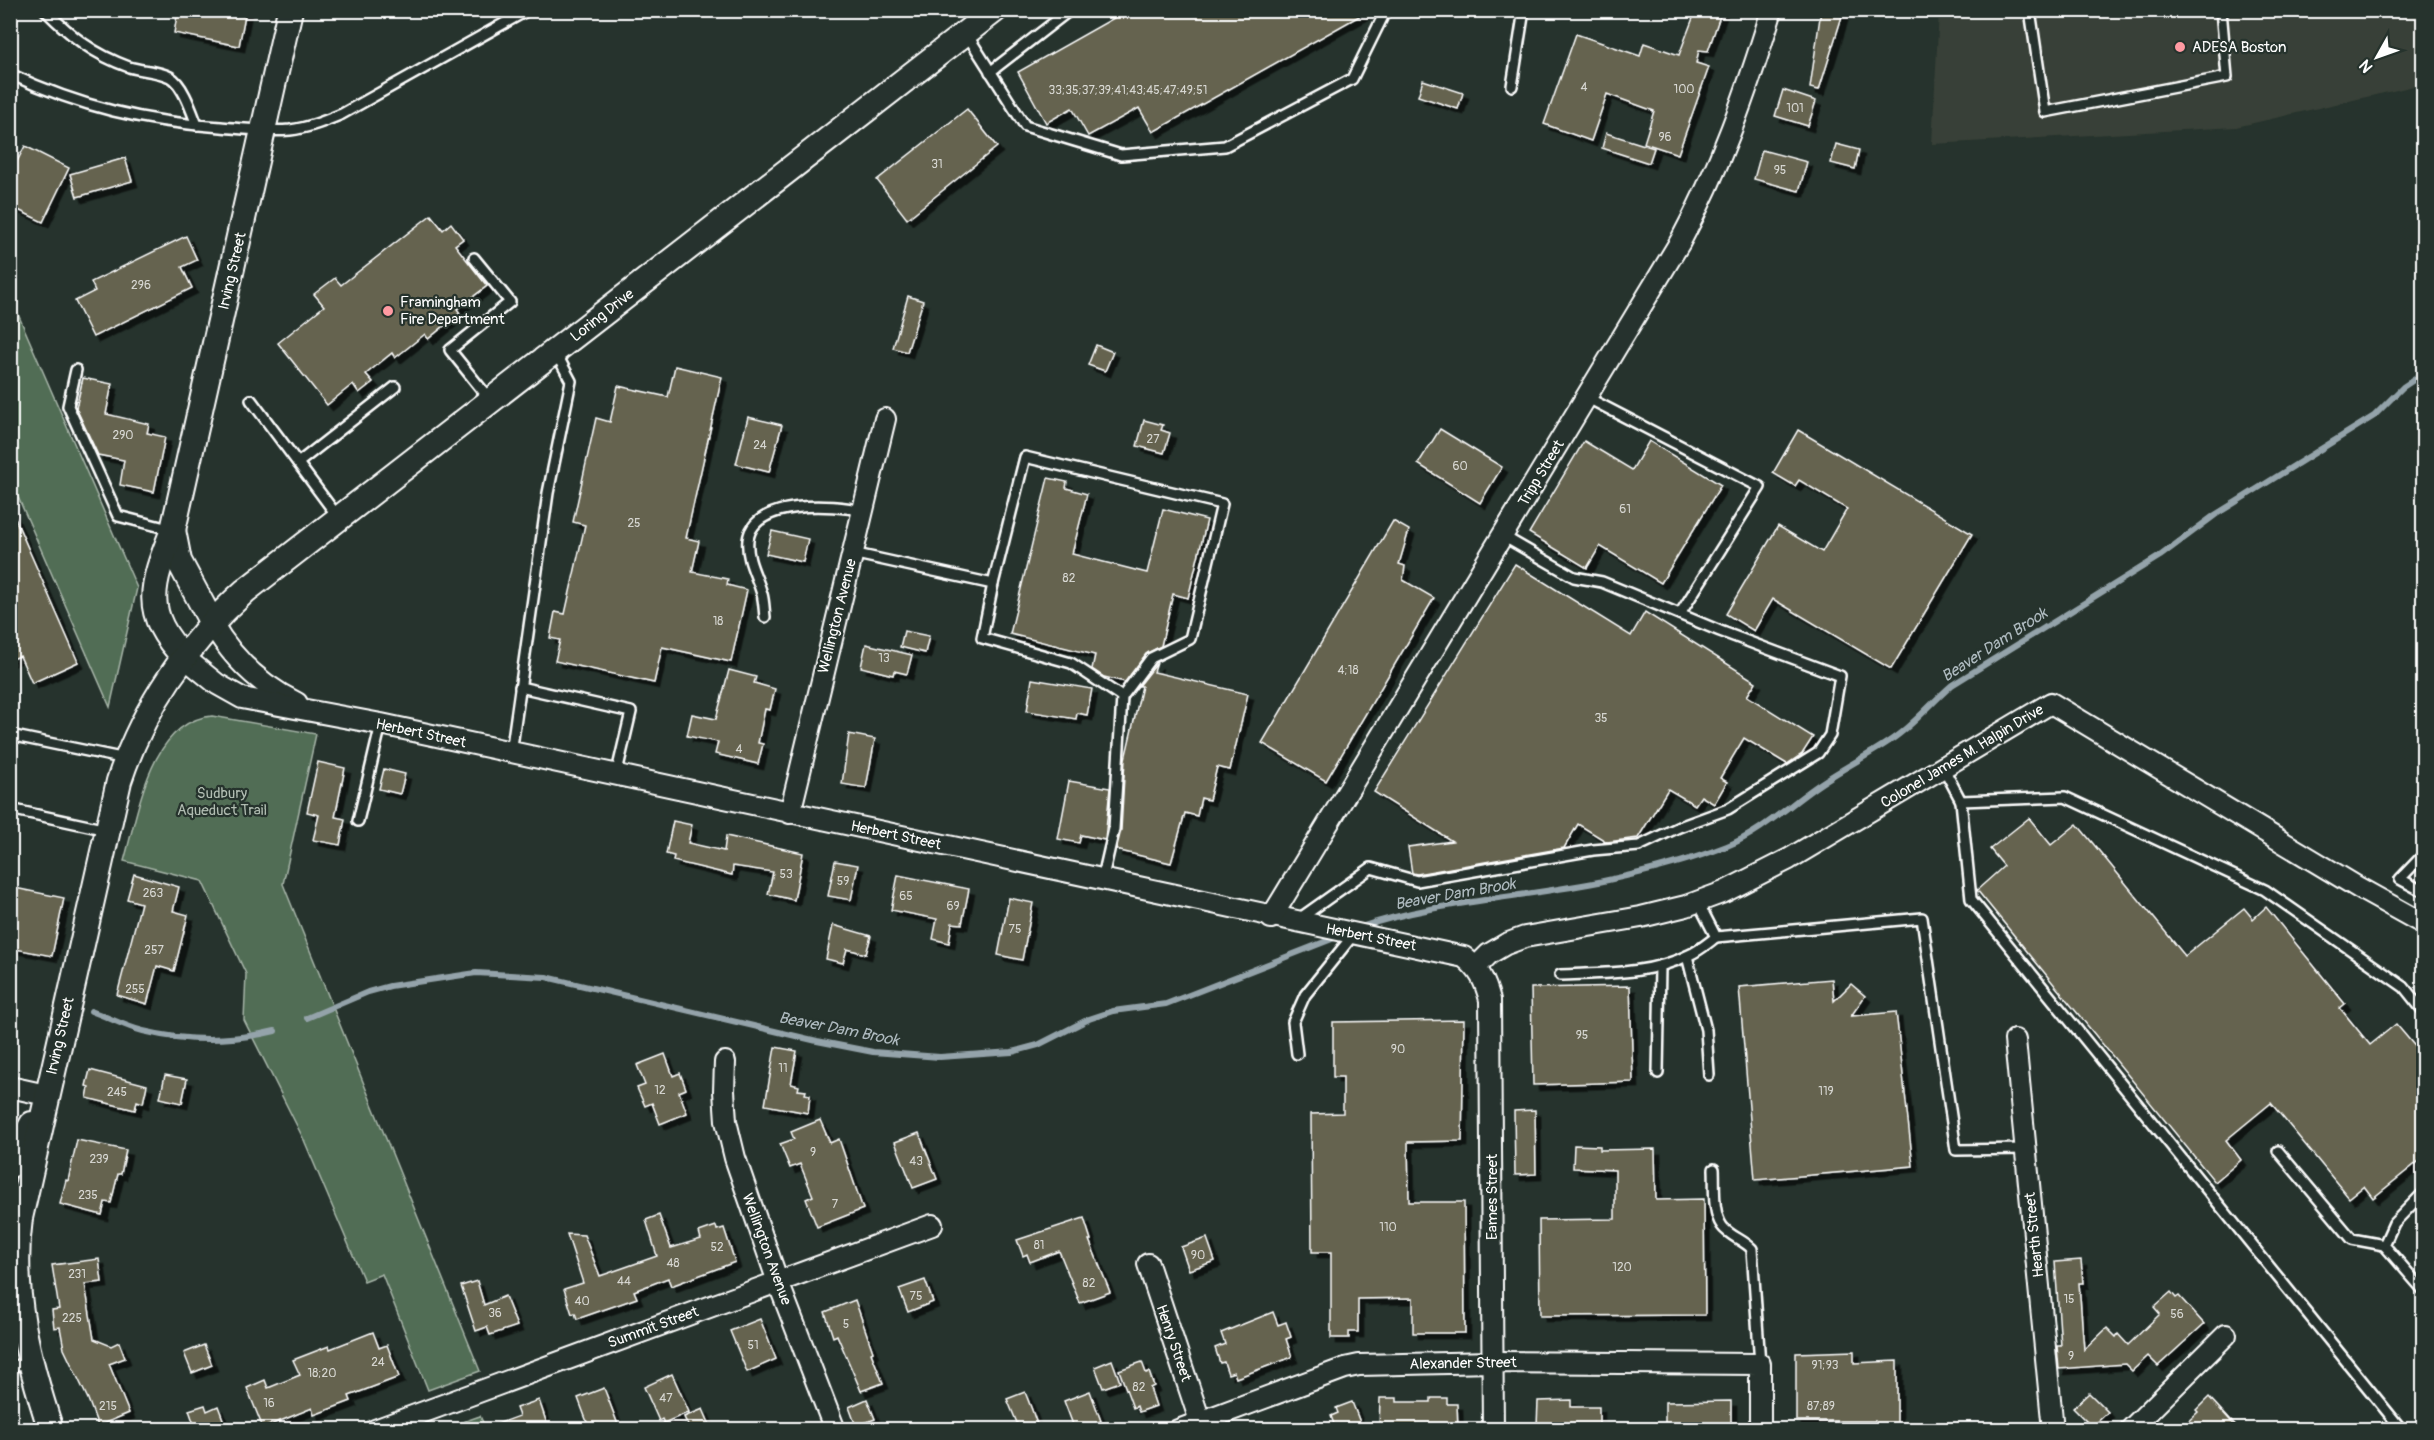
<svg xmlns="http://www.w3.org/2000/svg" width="2434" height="1440" font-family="Pangolin,sans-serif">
<defs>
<filter id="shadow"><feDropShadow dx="5.5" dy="5.5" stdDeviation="0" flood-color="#0009"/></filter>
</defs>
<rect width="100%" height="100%" fill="#26332d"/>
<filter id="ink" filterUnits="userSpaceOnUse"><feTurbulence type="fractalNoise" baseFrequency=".0167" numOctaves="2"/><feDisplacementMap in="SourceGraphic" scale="12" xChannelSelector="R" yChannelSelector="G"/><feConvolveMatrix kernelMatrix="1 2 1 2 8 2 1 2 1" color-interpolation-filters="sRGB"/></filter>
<g filter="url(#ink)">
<path fill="#394137" d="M1939 11H2423V84L2236 127 1932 144Z"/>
<g fill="#516d55" stroke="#a8b6aa" stroke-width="1.5">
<path d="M11 298 137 588 110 707 11 481Z"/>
<path d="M212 716 316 734 283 884 480 1371 428 1390 382 1274 364 1281 304 1140 244 1020 246 974 202 881 124 861C138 813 150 721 212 716Z"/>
<path d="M480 1416 486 1429H443Z"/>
</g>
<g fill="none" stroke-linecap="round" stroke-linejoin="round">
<g stroke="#94a3aa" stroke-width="6">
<path d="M1358 928C1439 900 1525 898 1608 880 1646 872 1691 860 1727 846 1759 833 1786 808 1814 788 1839 770 1866 757 1891 740 1914 725 1931 703 1952 685L2160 556 2215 515 2374 416 2403 387 2424 373"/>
<path d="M91 1011C108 1017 126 1027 143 1031 188 1042 230 1042 275 1031"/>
<path d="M307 1018 368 992 390 986 476 973 546 977 817 1041 873 1052 940 1057 1012 1052 1038 1045 1089 1019 1113 1011 1166 1004 1337 937"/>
</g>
</g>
<g fill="#65634f" stroke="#fff" stroke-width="1.5" filter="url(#shadow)">
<path d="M178 10H246L239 46 174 33Z"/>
<path d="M1128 10H1370L1153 132 1139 108 1088 136 1072 108 1046 123 1018 72Z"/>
<path d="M1696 10H1722L1708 51 1699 50 1696 63 1709 67 1678 154 1644 143 1654 111 1607 94 1591 141 1544 124 1576 34 1640 56 1644 43 1679 55Z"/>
<path d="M1821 10H1844L1819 90 1810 88Z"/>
<path d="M1423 80 1463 93 1458 109 1418 96Z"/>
<path d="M1783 90 1816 101 1808 126 1775 116Z"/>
<path d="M967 109 997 147 907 219 877 180Z"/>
<path d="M1606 133 1654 148 1649 163 1602 148Z"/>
<path d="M1836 144 1859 150 1855 169 1831 163Z"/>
<path d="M25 146 69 168 43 222 10 206V175Z"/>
<path d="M1762 150 1807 162 1799 191 1754 179Z"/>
<path d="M125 158 132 181 77 197 70 174Z"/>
<path d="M431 215 443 230 451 223 463 239 455 245 487 286 457 309 460 313 428 339 425 334 395 358 392 353 366 374 373 382 359 393 353 384 327 405 278 343 324 306 314 294 335 278 341 285Z"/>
<path d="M186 236 197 260 182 267 192 288 93 337 75 301 95 291 91 282Z"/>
<path d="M908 296 923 301 907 352 893 348Z"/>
<path d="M1096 345 1113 352 1105 371 1088 365Z"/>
<path d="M675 366 722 377 686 538 699 541 692 572 728 579 727 585 747 590 731 662 662 647 654 683 555 661 560 640 550 638 555 612 565 614 585 525 573 522 596 418 610 422 618 386 668 397Z"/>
<path d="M83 378 112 384 106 414 149 424 147 433 165 437 154 492 120 485 124 460 98 455 76 408Z"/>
<path d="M748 417 782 425 769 472 736 464Z"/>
<path d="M1144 420 1163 425 1161 430 1170 433 1164 453 1137 446Z"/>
<path d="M1440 429 1502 467 1480 503 1418 464Z"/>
<path d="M1798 430 1972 534 1891 669 1773 599 1754 631 1726 614 1778 526 1822 552 1847 509 1799 480 1795 486 1773 473Z"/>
<path d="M1584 441 1632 470 1649 441 1721 485 1661 583 1600 546 1587 568 1529 533Z"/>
<path d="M1048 478 1067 482 1066 488 1087 494 1072 554 1147 573 1163 509 1207 520 1188 598 1173 594 1161 646 1146 654 1125 682 1104 677 1092 669 1095 655 1010 634Z"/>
<path d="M10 507 78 662 32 683 20 656 10 660Z"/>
<path d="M1393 521 1409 530 1399 564 1405 566 1403 580 1434 598 1326 781 1262 743Z"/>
<path d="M772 531 808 539 803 562 766 554Z"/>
<path d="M1515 564 1631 636 1645 612 1756 682 1747 696 1813 737 1802 754 1787 764 1744 738 1720 778 1727 782 1714 804 1701 796 1695 805 1668 789 1638 838 1607 842 1578 824 1564 848 1417 874 1412 873 1408 847 1452 841 1374 792Z"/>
<path d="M904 631 929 636 925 653 900 647Z"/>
<path d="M866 644 912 655 907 674 894 671 893 675 861 667Z"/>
<path d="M1157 663 1154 672 1248 694 1230 770 1217 767 1209 800 1201 798 1197 816 1185 813 1171 863 1116 850 1121 830 1125 759 1142 686H1139Z"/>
<path d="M729 670 756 677 754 683 775 689 770 710 765 709 758 743 763 744 758 764 715 754 718 742 687 736 692 714 716 719Z"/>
<path d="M1032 679 1092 689 1087 715 1077 713 1076 719 1027 711Z"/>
<path d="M849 734 875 739 866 788 842 784Z"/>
<path d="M318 762 345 768 335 817 345 819 340 845 313 840 319 815 307 812Z"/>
<path d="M384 769 405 774 400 794 379 789Z"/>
<path d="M1069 781 1110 788 1105 840 1081 835 1079 843 1058 839Z"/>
<path d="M2029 818 2051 845 2077 824 2185 956 2244 908 2253 919 2266 907 2345 1004 2340 1008 2370 1045 2396 1024 2424 1057V1157L2373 1198 2364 1186 2349 1198 2271 1103 2226 1140 2241 1160 2215 1182 1977 890 2004 866 1990 849Z"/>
<path d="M673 821 692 825 688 843 724 851 726 836 803 853 794 900 768 894 773 872 733 866 732 875 673 861 674 856 666 854Z"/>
<path d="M835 861 858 865 851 900 828 896Z"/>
<path d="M134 874 179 887 173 911 188 915 174 971 157 966 147 1004 117 995 141 903 127 899Z"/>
<path d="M898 875 969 889 962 924 952 923 949 943 933 939 937 919 891 910Z"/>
<path d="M10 887 64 898 52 956 10 948Z"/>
<path d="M1009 898 1033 903 1022 960 998 955Z"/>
<path d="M833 925 871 936 866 954 847 949 843 963 826 959Z"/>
<path d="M1832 979 1834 1001 1851 984 1865 996 1851 1016 1896 1012 1913 1166 1755 1180 1739 987Z"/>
<path d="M1630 986 1633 1082 1533 1085 1531 988Z"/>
<path d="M1464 1020 1462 1141 1408 1142 1409 1202H1464L1465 1333H1413V1298L1358 1299V1332H1349V1338H1331V1252H1312L1311 1114 1343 1113V1077H1333V1022Z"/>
<path d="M775 1047 797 1051 791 1084 799 1086 798 1090 806 1091 805 1094 810 1095 808 1113 765 1105Z"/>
<path d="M665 1054 673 1076 680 1073 686 1089 679 1092 687 1113 660 1124 652 1103 645 1106 637 1088 645 1085 637 1065Z"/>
<path d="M90 1070 147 1085 143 1103 137 1101 135 1110 87 1098 89 1087 86 1086Z"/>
<path d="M165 1075 187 1079 182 1103 160 1098Z"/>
<path d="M1535 1110 1536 1174 1515 1175 1514 1111Z"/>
<path d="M820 1120 830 1143 839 1139 863 1209 817 1227 806 1199 813 1196 800 1164 790 1168 780 1144 794 1139 791 1132Z"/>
<path d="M919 1133 937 1179 913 1188 895 1142Z"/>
<path d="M77 1140 126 1150 121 1174H118L111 1203 105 1202 102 1215 60 1204 66 1180 68 1181Z"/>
<path d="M1574 1145 1600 1146V1150L1655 1149 1656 1200 1704 1199 1705 1315 1540 1316 1539 1220 1615 1219V1170L1573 1168Z"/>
<path d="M659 1215 671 1248 701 1239 699 1232 716 1226 717 1230 724 1228 735 1262 671 1286 668 1278 634 1291 637 1298 577 1319 575 1313 572 1314 564 1289 583 1283 567 1234 584 1235 600 1276 657 1256 646 1220Z"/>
<path d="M1084 1218 1091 1240H1089L1110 1292 1080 1303 1059 1251 1030 1262 1027 1254 1023 1256 1017 1240Z"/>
<path d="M1207 1238 1215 1261 1189 1270 1181 1247Z"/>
<path d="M99 1259 102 1282 85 1284 94 1339 111 1346 119 1342 125 1358 109 1364 129 1413 98 1426 88 1399 64 1349 60 1327 54 1328 52 1310 59 1309 52 1265Z"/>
<path d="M2081 1260 2083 1283H2079L2084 1350 2107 1328 2116 1337 2118 1334 2128 1345 2160 1314 2154 1307 2171 1292 2176 1298 2179 1296 2204 1324 2158 1366 2148 1356 2132 1371 2125 1364 2059 1369 2057 1346H2061L2055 1262Z"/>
<path d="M925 1280 933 1302 908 1312 899 1289Z"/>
<path d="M477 1281 484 1305 505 1296 517 1326 490 1335 487 1327 476 1331 461 1286Z"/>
<path d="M855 1300 873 1352 871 1353 883 1383 861 1391 837 1335 833 1337 825 1312Z"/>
<path d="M1273 1312 1278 1325 1286 1322 1291 1337 1286 1339 1292 1357 1236 1378 1234 1372 1228 1374 1224 1362 1220 1363 1215 1348 1225 1344 1221 1333Z"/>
<path d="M760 1319 776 1359 747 1372 730 1331Z"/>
<path d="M373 1332 379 1348 387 1345 399 1377 349 1396 351 1401 314 1415 312 1408 263 1428 247 1388 265 1380 268 1388 300 1375 293 1360 329 1346 330 1349Z"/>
<path d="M204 1345 212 1365 192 1373 184 1353Z"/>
<path d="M1854 1351V1363L1897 1361V1426L1874 1425 1875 1421H1796V1353Z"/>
<path d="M1112 1360 1120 1382 1103 1388 1095 1367Z"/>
<path d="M1142 1362 1146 1373 1149 1372 1154 1386 1150 1388 1156 1406 1139 1412 1137 1406 1133 1408 1119 1370Z"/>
<path d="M672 1374 689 1412 664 1423 662 1419 659 1421 644 1387Z"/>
<path d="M604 1388 620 1430H590L578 1398Z"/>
<path d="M1090 1391 1101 1421 1091 1425 1093 1430H1075L1064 1401Z"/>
<path d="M1025 1392 1032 1410 1039 1430H1020L1007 1399Z"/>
<path d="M2089 1393 2108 1412 2092 1427 2073 1408Z"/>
<path d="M2209 1397 2239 1430H2179L2198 1412 2196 1410Z"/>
<path d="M1380 1398H1397V1402H1431V1398H1447V1404H1457L1458 1430H1379Z"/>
<path d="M867 1399 875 1419 856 1426 849 1407Z"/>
<path d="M539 1400 549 1430H489V1427L519 1416 516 1408Z"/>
<path d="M1571 1400V1407H1599V1430H1572V1425L1537 1426 1538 1401Z"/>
<path d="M1731 1401V1430H1665V1402Z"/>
<path d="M1352 1402 1363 1430H1336L1331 1416 1338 1413 1336 1408Z"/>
<path d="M205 1405 207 1411 218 1406 227 1430H196L189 1410Z"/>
<path d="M703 1409 712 1430H690L684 1417Z"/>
</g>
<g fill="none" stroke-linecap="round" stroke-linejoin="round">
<g stroke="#fff" stroke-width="14">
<g id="service">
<path d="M45 10C72 37 93 54 129 67 142 71 159 71 170 77 183 84 192 112 197 125"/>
<path d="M2030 10 2045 112 2227 77 2221 10"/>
<path d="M966 33 1025 126 1121 155 1225 146 1352 79 1386 10"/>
<path d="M990 72 1070 10"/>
<path d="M10 74C81 107 144 122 221 127 244 129 267 132 290 130 308 128 325 121 342 114L528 10"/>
<path d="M1512 86 1524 10"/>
<path d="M474 258 510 302 450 350 491 401"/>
<path d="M76 370 68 406 118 516 173 530"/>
<path d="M1586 397 1760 487 1680 614"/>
<path d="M251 400 338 517"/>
<path d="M298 463 395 387"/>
<path d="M852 553 993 584 1025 457 1222 504 1190 639 1151 658 1122 697"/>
<path d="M993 584 982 638 1071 663 1122 697 1114 829 1102 881"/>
<path d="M765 617C764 609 764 601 762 594 757 576 746 560 748 540 753 499 834 504 862 511"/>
<path d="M520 687 631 712 616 776"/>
<path d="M10 735 126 759"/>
<path d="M511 753 548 493 571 381 556 353"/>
<path d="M1943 767 1961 801 1971 899 2402 1430"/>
<path d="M1961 801 2065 797 2265 890 2404 987 2424 1012"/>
<path d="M10 809 107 830"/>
<path d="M358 821 381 724"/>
<path d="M2424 854 2400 879 2424 892"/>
<path d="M1698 902 1716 937 1922 918 1956 1150 2026 1149"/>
<path d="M1299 919 1371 868 1417 881 1593 850 1639 846 1679 827 1728 809 1818 753 1830 735 1840 676 1720 631 1602 582 1574 577 1503 536"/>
<path d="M1687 956 1706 1030 1709 1075"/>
<path d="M1560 975C1604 973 1649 975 1689 955 1699 951 1708 943 1716 937"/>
<path d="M1297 1054 1293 1022 1305 995 1354 934"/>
<path d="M1658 1073 1660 967"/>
<path d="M2278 1151 2352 1239 2384 1245"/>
<path d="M1714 1169C1715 1185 1712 1212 1722 1226 1729 1236 1744 1240 1752 1249L1760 1364"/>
<path d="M2424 1192 2394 1223 2384 1245 2424 1291"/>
<path d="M10 1367 30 1362"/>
</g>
</g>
<g stroke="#fff" stroke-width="24">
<g id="minor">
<path d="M212 623C232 658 260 685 297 703"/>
<path d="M185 658 217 684 242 698 381 724 1464 957C1480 970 1485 981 1490 1000L1493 1430"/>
<path d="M790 813 885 419"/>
<path d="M1271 918 1680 242C1720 168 1747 91 1772 10"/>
<path d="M1476 967 1489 954 1506 944 1525 937 1641 917 1686 906 1724 892 1789 859 2051 703 2359 888 2424 924"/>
<path d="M2015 1040 2053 1430"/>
<path d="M725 1062 724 1091 726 1121 735 1158 778 1282 835 1430"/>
<path d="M10 1087 46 1095"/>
<path d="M1148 1264 1200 1421"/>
<path d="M375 1430 932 1225"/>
<path d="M1178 1430 1345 1368 1359 1365 1493 1362 1760 1364V1430"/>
<path d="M2130 1430 2226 1335"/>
</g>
</g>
<g stroke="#fff" stroke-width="28">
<g id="tertiary">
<path d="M173 530 179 561 212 623"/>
<path d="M185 658C140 612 152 584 173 530L290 10"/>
<path d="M10 1165 32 1124"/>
<path d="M51 1430C28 1360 10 1292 20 1218L119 781C143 708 188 642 245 591L995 10"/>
</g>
</g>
<use href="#service" stroke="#26332d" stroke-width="9"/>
<use href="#minor" stroke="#26332d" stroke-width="20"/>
<use href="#tertiary" stroke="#26332d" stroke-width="24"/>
</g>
</g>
<g fill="#ff9aa2" stroke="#26332d" stroke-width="2">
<circle cx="2180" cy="47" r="6"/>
<circle cx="388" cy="311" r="6"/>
</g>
<g text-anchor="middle" stroke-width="4.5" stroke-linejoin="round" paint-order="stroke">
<g font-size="12" fill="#d8d8d3">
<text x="1584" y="91">4</text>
<text x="1684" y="93">100</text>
<text x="1128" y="94">33;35;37;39;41;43;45;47;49;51</text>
<text x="1795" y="112">101</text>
<text x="1665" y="141">96</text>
<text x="937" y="168">31</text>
<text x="1780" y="174">95</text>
<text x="141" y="289">296</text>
<text x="123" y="439">290</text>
<text x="1153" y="443">27</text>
<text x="760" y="449">24</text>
<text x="1460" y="470">60</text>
<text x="1625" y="513">61</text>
<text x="634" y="527">25</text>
<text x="1069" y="582">82</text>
<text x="718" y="625">18</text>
<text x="884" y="662">13</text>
<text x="1348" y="674">4;18</text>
<text x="1601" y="722">35</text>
<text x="739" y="753">4</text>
<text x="786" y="878">53</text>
<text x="843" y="885">59</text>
<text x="153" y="897">263</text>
<text x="906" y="900">65</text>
<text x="953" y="910">69</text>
<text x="1015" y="933">75</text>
<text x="154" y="954">257</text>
<text x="135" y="993">255</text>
<text x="1582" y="1039">95</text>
<text x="1398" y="1053">90</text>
<text x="783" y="1072">11</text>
<text x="660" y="1094">12</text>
<text x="1826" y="1095">119</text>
<text x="117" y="1096">245</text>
<text x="813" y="1156">9</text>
<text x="99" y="1163">239</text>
<text x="916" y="1165">43</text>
<text x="88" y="1199">235</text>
<text x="835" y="1208">7</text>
<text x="1388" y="1231">110</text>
<text x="1039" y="1249">81</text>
<text x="717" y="1251">52</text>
<text x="1198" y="1259">90</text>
<text x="673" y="1267">48</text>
<text x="1622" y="1271">120</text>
<text x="77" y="1278">231</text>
<text x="624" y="1285">44</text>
<text x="1089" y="1287">82</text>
<text x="916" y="1300">75</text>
<text x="2069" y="1303">15</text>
<text x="582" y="1305">40</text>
<text x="495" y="1317">36</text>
<text x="2177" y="1318">56</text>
<text x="72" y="1322">225</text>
<text x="846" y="1328">5</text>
<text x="753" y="1349">51</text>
<text x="2071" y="1360">9</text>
<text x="378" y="1366">24</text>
<text x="1825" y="1369">91;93</text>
<text x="322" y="1377">18;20</text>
<text x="1139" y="1391">82</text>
<text x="666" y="1402">47</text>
<text x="269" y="1407">16</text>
<text x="108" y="1410">215</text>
<text x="1821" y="1410">87;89</text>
</g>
<g font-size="15" fill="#fff" stroke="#26332d" text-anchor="start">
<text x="2192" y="52">ADESA Boston</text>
<text x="400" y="307">Framingham<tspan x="400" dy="17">Fire Department</tspan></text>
</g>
<g font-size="15" fill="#fff" stroke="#26332d">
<text transform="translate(232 271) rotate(-77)" y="5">Irving Street</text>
<text transform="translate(602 315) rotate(-38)" y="5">Loring Drive</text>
<text transform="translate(1541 473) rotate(-59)" y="5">Tripp Street</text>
<text transform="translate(837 616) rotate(-76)" y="5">Wellington Avenue</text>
<text transform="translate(421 733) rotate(12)" y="5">Herbert Street</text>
<text transform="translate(1962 756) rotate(-31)" y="5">Colonel James M. Halpin Drive</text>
<text transform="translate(896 835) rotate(12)" y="5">Herbert Street</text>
<text transform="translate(1371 937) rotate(11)" y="5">Herbert Street</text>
<text transform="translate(60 1036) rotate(-77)" y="5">Irving Street</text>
<text transform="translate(1492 1197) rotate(-90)" y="5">Eames Street</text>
<text transform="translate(2034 1235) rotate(-96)" y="5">Hearth Street</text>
<text transform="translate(767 1249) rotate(70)" y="5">Wellington Avenue</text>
<text transform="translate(653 1327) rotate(-20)" y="5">Summit Street</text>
<text transform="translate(1174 1343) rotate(71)" y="5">Henry Street</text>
<text transform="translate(1463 1363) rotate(-1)" y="5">Alexander Street</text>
</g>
<g font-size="15" fill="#b1bdb2" stroke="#26332d">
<text x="222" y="798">Sudbury<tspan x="222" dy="17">Aqueduct Trail</tspan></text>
</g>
<g font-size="16" font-style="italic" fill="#aebabf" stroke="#26332d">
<text transform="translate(1994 644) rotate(-33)" y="6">Beaver Dam Brook</text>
<text transform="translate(1455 893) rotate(-10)" y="6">Beaver Dam Brook</text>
<text transform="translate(839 1028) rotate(11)" y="6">Beaver Dam Brook</text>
</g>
</g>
<rect width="2434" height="1440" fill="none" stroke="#26332d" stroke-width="36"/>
<rect x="18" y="18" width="2398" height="1404" fill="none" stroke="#fff" stroke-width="2" filter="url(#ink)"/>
<g transform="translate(2377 57) rotate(230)" stroke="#26332d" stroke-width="4.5" paint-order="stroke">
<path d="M0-4.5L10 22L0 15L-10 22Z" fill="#ffffff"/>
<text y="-9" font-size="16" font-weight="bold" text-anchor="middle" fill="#ffffff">N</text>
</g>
</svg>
